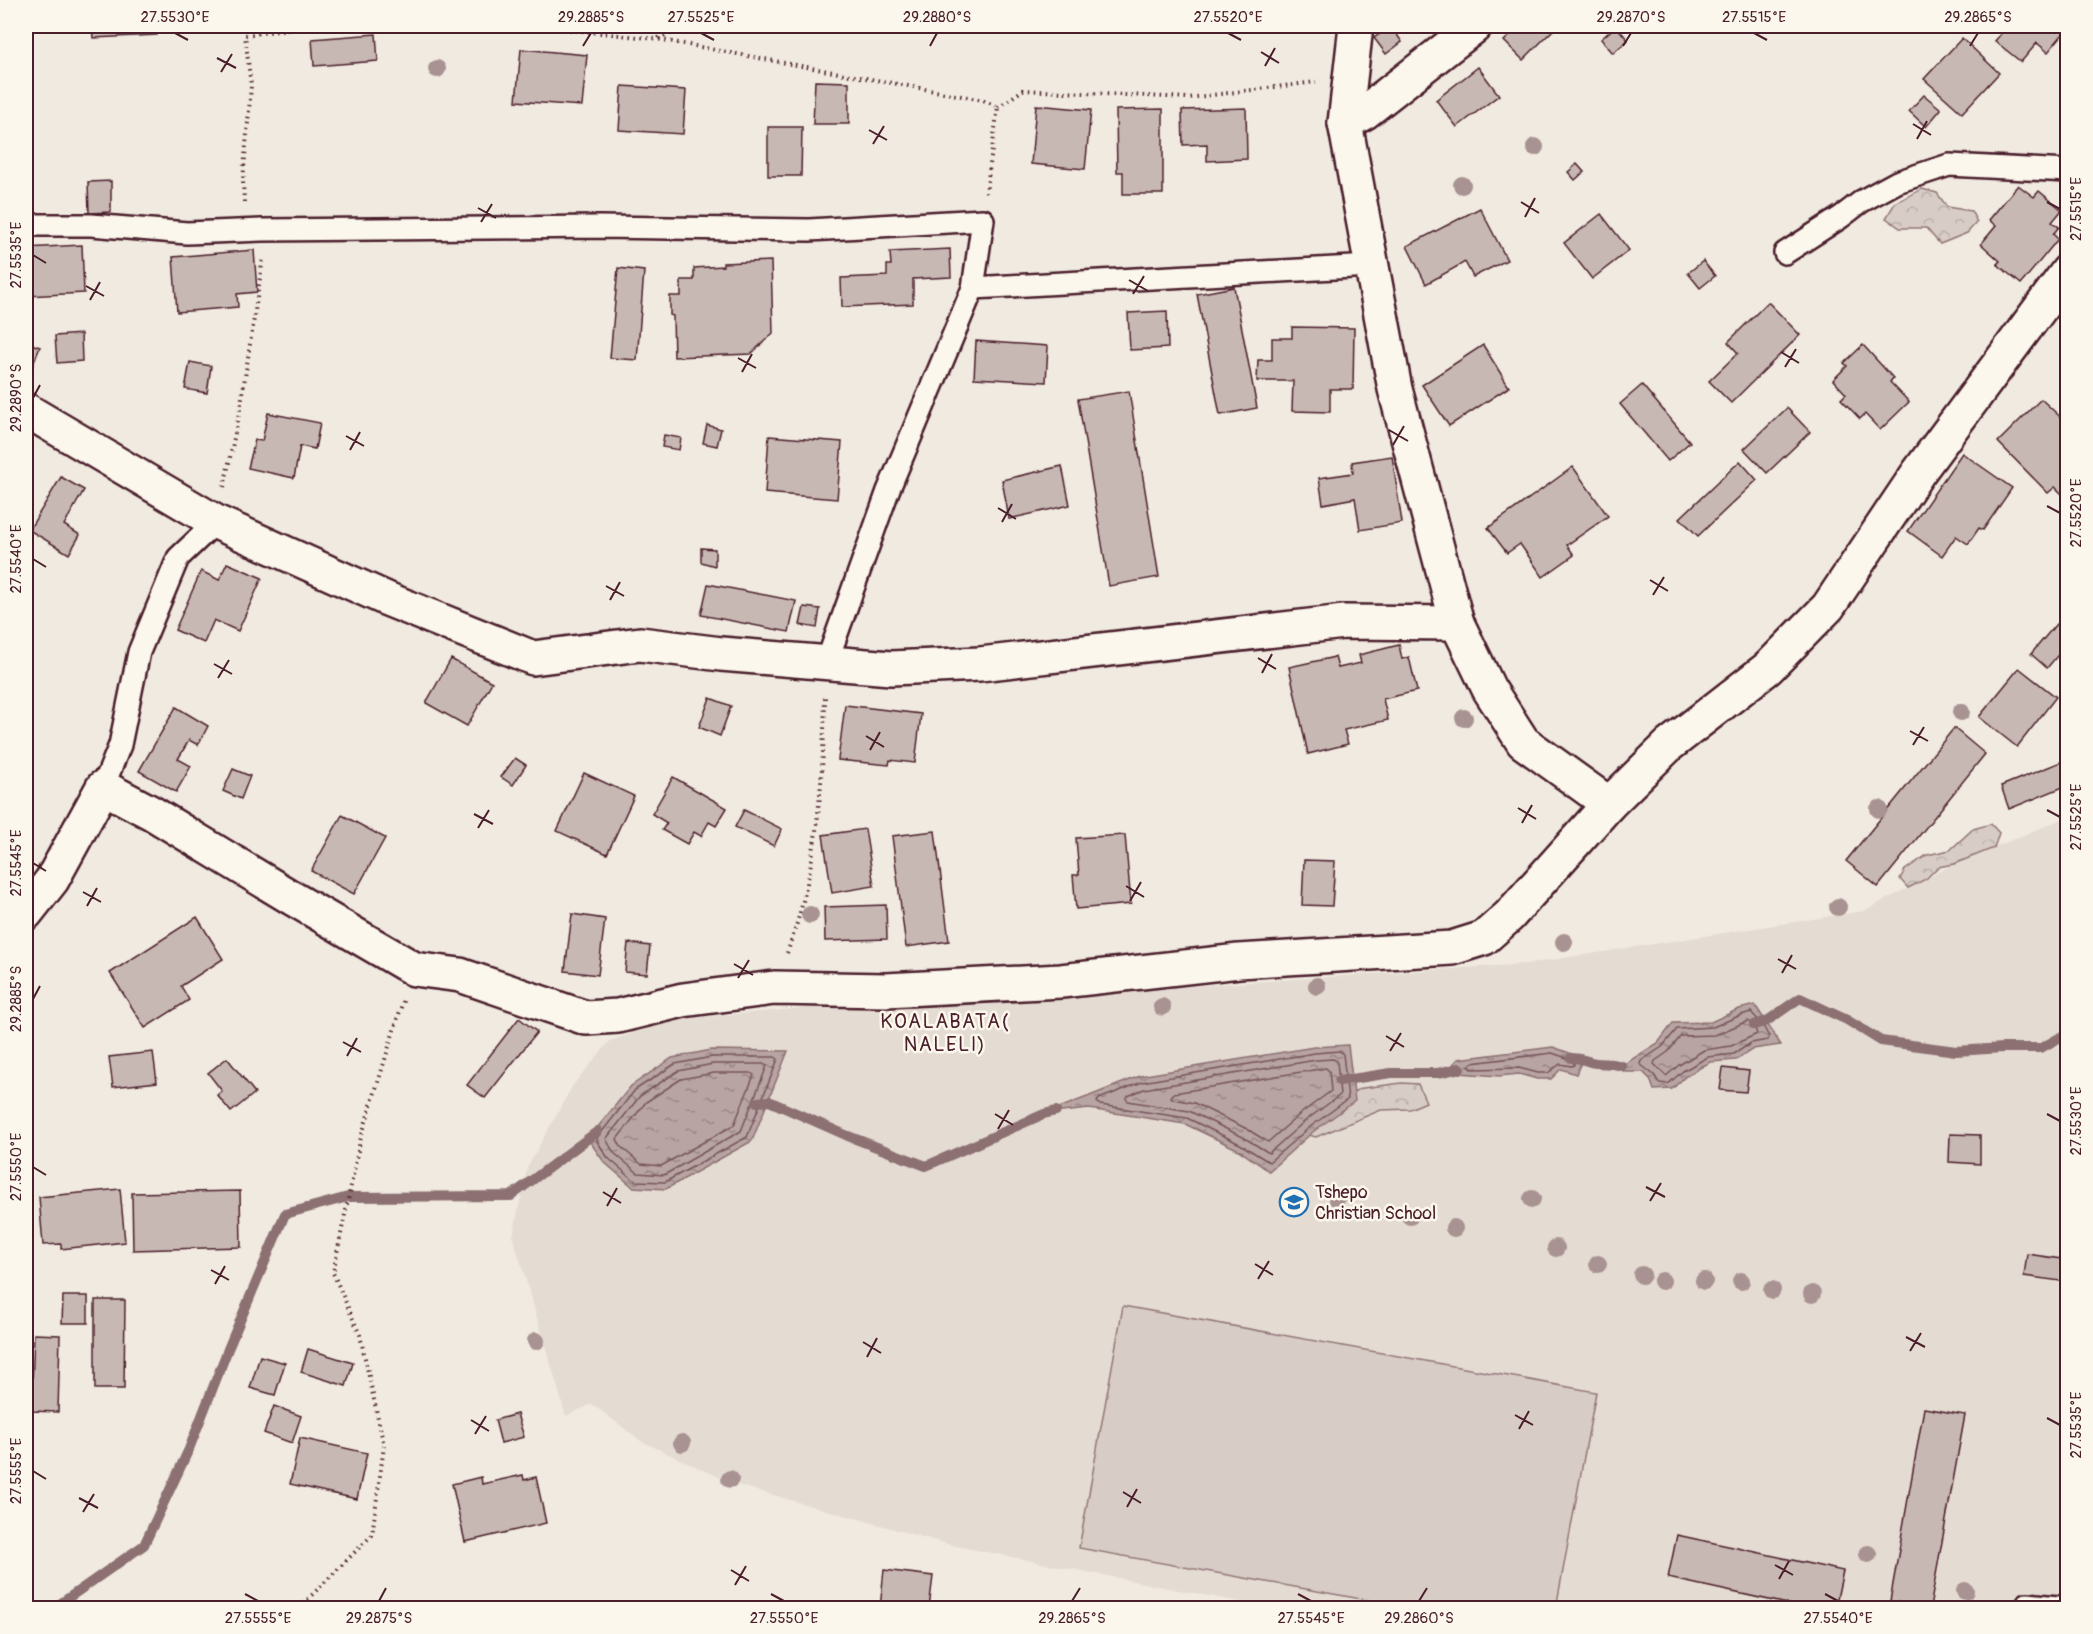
<svg xmlns="http://www.w3.org/2000/svg" width="2093" height="1634" font-family="Pangolin,sans-serif">
<defs>
<pattern id="forest-crowns" width="20" height="18" patternUnits="userSpaceOnUse" patternTransform="scale(1.5)"><rect width="20" height="18" fill="#d8ccc6"/><path d="M2 6a3 3 0 1 1 6 0M12 15a3 3 0 1 1 6 0" fill="none" stroke="#bbafaa"/></pattern>
<pattern id="water-ripples" width="26" height="14" patternUnits="userSpaceOnUse" patternTransform="scale(1.5)"><rect width="26" height="14" fill="#b8a4a2"/><path d="M2 4q2-2 4 0t4 0M15 11q2-2 4 0t4 0" fill="none" stroke="#988584"/></pattern>
</defs>
<rect width="100%" height="100%" fill="#f0eae0"/>
<filter id="ink" filterUnits="userSpaceOnUse"><feTurbulence type="fractalNoise" baseFrequency=".0167" numOctaves="2"/><feDisplacementMap in="SourceGraphic" scale="12" xChannelSelector="R" yChannelSelector="G"/><feConvolveMatrix kernelMatrix="1 2 1 2 8 2 1 2 1" color-interpolation-filters="sRGB"/></filter>
<g filter="url(#ink)">
<path fill="#e4dbd2" d="M2067 817V1608H1270L951 1545 734 1484 641 1441 592 1404 566 1416 513 1236 527 1168 573 1085 610 1041 672 1020 827 1006 993 999 1527 964 1864 911 1954 864Z"/>
<g fill="url(#forest-crowns)" stroke="#917678" stroke-width="1.5">
<path d="M1922 189 1937 193 1947 207 1971 211 1977 222 1967 233 1940 244 1926 228H1900L1886 218 1895 203Z"/>
<path d="M1991 824 1999 833 1994 848 1954 864 1938 867 1926 879 1908 888 1900 879 1905 870 1927 855 1950 850 1973 829Z"/>
<path d="M1402 1083 1418 1084 1426 1102 1410 1109 1381 1110 1316 1137 1294 1131 1340 1097 1363 1088Z"/>
</g>
<path fill="#d8ccc6" stroke="#917678" stroke-width="1.5" d="M1123 1306 1596 1392 1556 1608H1411L1079 1548Z"/>
<g fill="url(#water-ripples)" stroke="#8c6f72" stroke-width="1.5">
<path d="M1755 1005 1781 1045 1753 1049 1736 1060 1710 1062 1686 1076 1672 1089 1654 1090 1650 1079 1643 1072H1625L1611 1063 1623 1065 1658 1043 1673 1023 1711 1022 1739 1009Z"/>
<path d="M1348 1045 1355 1101 1314 1131 1269 1171 1237 1149 1185 1124 1089 1109 1044 1114 1140 1076 1314 1047Z"/>
<path d="M1553 1047 1583 1058 1576 1074 1561 1069 1551 1079H1537L1519 1074 1499 1076 1446 1072 1458 1059Z"/>
<path d="M711 1050 788 1051 752 1141 666 1189 633 1187 604 1162 588 1139 631 1086 672 1058Z"/>
</g>
<g fill="none" stroke-linecap="round" stroke-linejoin="round">
<g stroke="#76545b" stroke-width="1.5">
<path d="M1751 1012 1762 1024 1769 1037 1768 1040 1751 1043 1734 1054 1708 1057 1683 1071 1668 1084 1659 1083 1654 1075 1640 1064 1641 1061 1662 1047 1677 1029 1713 1027 1741 1015Z"/>
<path d="M1748 1021 1755 1028 1757 1034 1731 1046 1704 1050 1679 1065 1666 1076 1654 1064 1655 1061 1668 1052 1681 1036 1715 1035Z"/>
<path d="M1340 1051 1343 1054 1348 1099 1310 1127 1269 1162 1240 1144 1187 1118 1100 1105 1097 1102 1099 1099 1142 1082 1315 1053Z"/>
<path d="M1552 1053 1573 1060 1574 1065 1571 1066 1560 1064 1548 1073H1538L1519 1068 1472 1069 1469 1066 1472 1063Z"/>
<path d="M712 1057H775L778 1059 747 1137 665 1182 635 1181 608 1158 597 1141V1138L635 1090 675 1064Z"/>
<path d="M1333 1059 1337 1061 1340 1095 1305 1121 1269 1153 1243 1137 1189 1111 1128 1101 1126 1099 1128 1096 1144 1089 1316 1060Z"/>
<path d="M713 1064H764L767 1066 741 1131 664 1175 638 1173 614 1153 606 1139 640 1096 678 1071Z"/>
<path d="M1326 1068 1329 1071 1331 1091 1300 1114 1268 1142 1247 1129 1194 1103 1173 1099 1171 1097 1174 1093Z"/>
<path d="M714 1073H751L754 1075 734 1125 661 1166 641 1164 621 1147 617 1139 646 1102 681 1079Z"/>
</g>
<g stroke="#8c6f72" stroke-width="10">
<path d="M1754 1025 1767 1021 1800 998 1847 1020 1881 1041 1956 1051 2003 1048H2041L2068 1033"/>
<path d="M1571 1058C1585 1058 1586 1062 1596 1063 1606 1064 1613 1063 1622 1066"/>
<path d="M1339 1081 1391 1073H1438L1460 1068"/>
<path d="M757 1102 769 1101 848 1136 926 1166 1044 1114 1056 1111"/>
<path d="M54 1608 144 1545 189 1449 228 1349 285 1214 348 1197 511 1196 598 1131"/>
</g>
</g>
<g fill="#c8b8b3" stroke="#4a1f2b" stroke-width="1.5">
<path d="M92 26H157V35L93 38Z"/>
<path d="M1391 26 1402 42 1386 54 1374 38Z"/>
<path d="M1520 26H1557L1523 60 1504 41Z"/>
<path d="M1616 26 1628 40 1613 53 1601 39Z"/>
<path d="M2007 26H2068V28L2048 52 2037 43 2021 62 1995 41Z"/>
<path d="M376 34 378 61 314 66 312 39Z"/>
<path d="M1962 38 1999 73 1962 113 1924 79Z"/>
<path d="M521 49 587 55 582 106 516 101Z"/>
<path d="M1478 67 1499 95 1457 127 1436 100Z"/>
<path d="M815 81 849 82V124H813Z"/>
<path d="M622 86 686 90 683 134 619 130Z"/>
<path d="M1924 95 1941 109 1926 127 1909 111Z"/>
<path d="M1036 105 1091 110 1085 169 1031 164Z"/>
<path d="M1246 108 1247 159 1207 161V144L1183 145 1182 110Z"/>
<path d="M1163 109V194H1123V172H1117L1116 110Z"/>
<path d="M768 127H802L801 176H768Z"/>
<path d="M1577 164 1584 172 1575 180 1568 172Z"/>
<path d="M111 181V212L89 213 88 182Z"/>
<path d="M2018 185 2034 197 2039 191 2062 210 2052 222 2059 227 2053 234 2058 239 2021 284 1997 264 2000 261 1981 244 1996 226 1989 220Z"/>
<path d="M1480 208 1507 260 1473 277 1465 262 1426 284 1407 246Z"/>
<path d="M1601 214 1629 250 1592 279 1564 243Z"/>
<path d="M82 245 84 293 26 296V248Z"/>
<path d="M950 249 951 277 913 279V304L842 307 841 278 887 276V265H891L890 252Z"/>
<path d="M254 250 257 292 237 294 238 307 177 312 173 257Z"/>
<path d="M771 261 773 333 751 354 674 357 673 316 670 315V296H681V280H694V268L723 266V263Z"/>
<path d="M1703 261 1715 276 1700 288 1688 273Z"/>
<path d="M618 268 644 271 637 360 610 358Z"/>
<path d="M1234 287 1257 408 1220 415 1197 294Z"/>
<path d="M1768 302 1800 335 1731 403 1709 381 1738 353 1728 342Z"/>
<path d="M1167 311 1168 348 1130 350 1128 313Z"/>
<path d="M1292 327 1354 328 1353 389H1330V412L1292 411 1293 381H1257L1258 360H1272V338H1292Z"/>
<path d="M81 334 82 361 57 363 55 336Z"/>
<path d="M976 341 1048 346 1046 382 974 378Z"/>
<path d="M26 342 40 347 30 372 26 370Z"/>
<path d="M1483 345 1509 387 1449 426 1422 385Z"/>
<path d="M1863 345 1893 378 1890 382 1909 402 1880 430 1865 414 1860 419 1841 399 1846 394 1833 380 1847 366 1844 363Z"/>
<path d="M190 362 211 366 207 393 185 389Z"/>
<path d="M1642 385 1690 442 1668 461 1620 404Z"/>
<path d="M1129 391 1159 577 1109 586 1078 399Z"/>
<path d="M2041 399 2068 424V432L2065 434 2068 436 2066 498 2055 487 2048 493 1998 442Z"/>
<path d="M1787 408 1810 432 1767 473 1744 449Z"/>
<path d="M268 413 320 423 315 449 300 446 294 478 248 468 255 440 262 441Z"/>
<path d="M707 425 721 429 717 446 703 443Z"/>
<path d="M664 435 681 438 679 450 662 447Z"/>
<path d="M769 436 842 442 837 499 765 493Z"/>
<path d="M1962 453 2012 488 1983 530 1979 528 1968 544 1956 536 1942 556 1908 531Z"/>
<path d="M1392 456 1402 523 1360 530 1355 498 1323 504 1319 478 1353 473 1352 462Z"/>
<path d="M1740 461 1757 480 1698 536 1680 518Z"/>
<path d="M1062 466 1070 505 1009 519 1002 480Z"/>
<path d="M1573 467 1608 516 1567 545 1574 555 1543 577 1520 544 1507 553 1488 528Z"/>
<path d="M61 477 84 490 64 525 80 535 69 554 29 530Z"/>
<path d="M701 548 715 549V566L701 562Z"/>
<path d="M227 563 262 578 238 631 214 620 204 643 175 630 201 571 219 580Z"/>
<path d="M708 584 796 601 789 632 701 615Z"/>
<path d="M804 607 820 609 817 628 800 625Z"/>
<path d="M2056 624 2068 633V643L2047 668 2031 654Z"/>
<path d="M1399 645 1402 659 1409 657 1417 691 1383 699 1388 720 1344 730 1348 744 1308 754 1289 667 1335 657 1338 668 1361 663 1359 655Z"/>
<path d="M451 659 492 682 467 726 426 703Z"/>
<path d="M2019 668 2056 697 2017 747 1979 717Z"/>
<path d="M710 698 731 706 720 736 699 727Z"/>
<path d="M845 705 921 714 915 763 890 760 889 765 838 760Z"/>
<path d="M176 707 208 726 198 745 189 740 178 759 191 766 176 792 139 771Z"/>
<path d="M1954 728 1985 754 1878 887 1846 861Z"/>
<path d="M515 758 526 765 513 785 501 777Z"/>
<path d="M2068 759V785L2009 809 2001 786Z"/>
<path d="M233 769 250 776 241 799 223 791Z"/>
<path d="M584 773 634 796 607 854 557 831Z"/>
<path d="M673 777 727 808 716 826 709 822 701 836 694 832 687 844 662 830 667 823 652 814Z"/>
<path d="M744 810 782 829 774 846 735 827Z"/>
<path d="M342 815 385 838 354 894 311 871Z"/>
<path d="M865 829 874 886 832 893 823 835Z"/>
<path d="M935 831 949 941 906 947 892 836Z"/>
<path d="M1125 835 1131 904 1076 909 1073 875H1079L1076 838Z"/>
<path d="M1304 860 1335 861 1332 906 1302 905Z"/>
<path d="M886 905 887 939 825 941 824 907Z"/>
<path d="M572 914 605 919 598 975 565 971Z"/>
<path d="M197 917 223 959 181 986 189 1000 145 1028 110 973Z"/>
<path d="M628 943 650 946 647 974 625 972Z"/>
<path d="M519 1018 537 1032 485 1098 467 1085Z"/>
<path d="M153 1052 157 1082 113 1087 109 1057Z"/>
<path d="M227 1058 255 1093 231 1112 217 1095 222 1091 208 1073Z"/>
<path d="M1723 1068 1749 1071 1746 1092 1720 1090Z"/>
<path d="M1950 1134 1980 1135V1164L1949 1162Z"/>
<path d="M120 1189 125 1242 61 1249V1244L43 1245 39 1197Z"/>
<path d="M240 1191 241 1247 133 1250 132 1193Z"/>
<path d="M2027 1254 2068 1260V1282L2024 1276Z"/>
<path d="M63 1296H88V1323H62Z"/>
<path d="M95 1300H125L124 1389H95Z"/>
<path d="M34 1334 60 1335 58 1412 31 1411Z"/>
<path d="M308 1349 353 1363 346 1386 301 1372Z"/>
<path d="M260 1356 285 1363 275 1395 250 1388Z"/>
<path d="M274 1406 301 1416 292 1443 264 1433Z"/>
<path d="M1924 1408 1965 1415 1930 1608 1890 1601Z"/>
<path d="M517 1414 524 1437 501 1443 495 1420Z"/>
<path d="M300 1438 367 1453 357 1499 290 1484Z"/>
<path d="M523 1475 524 1480 536 1477 546 1523 465 1542 452 1484 481 1477 482 1484Z"/>
<path d="M1677 1535 1843 1571 1835 1608H1806L1668 1578Z"/>
<path d="M884 1570 933 1576 929 1608H880Z"/>
<path d="M1668 1603 1697 1608H1667Z"/>
</g>
<g fill="none" stroke-linecap="round" stroke-linejoin="round">
<g stroke="#4a1f2b" stroke-width="26">
<g id="service">
<path d="M26 225H91L187 233 262 230 600 227 809 230 983 220 973 288 888 491 826 664"/>
<path d="M1785 253 1841 217 1862 201 1897 182 1949 165 2068 171"/>
<path d="M973 288 1371 266"/>
<path d="M103 787 120 745 139 652 178 558 216 522"/>
<path d="M2027 1604 2068 1608"/>
</g>
</g>
<g stroke="#4a1f2b" stroke-width="38">
<g id="minor">
<path d="M1356 26 1345 123 1395 389 1457 623 1489 689 1523 742 1609 804"/>
<path d="M1345 123 1365 112 1475 26"/>
<path d="M26 410 216 522 387 599 533 658 640 644 721 654 891 668 980 664 1344 622 1457 623"/>
<path d="M26 913 52 880 103 787 152 813 292 898 414 969 460 975 586 1018 618 1016 683 1000 774 988 886 990 1061 981 1239 961 1452 948 1484 938 1509 916 1609 804 1669 745 1768 668 1828 607 1918 473 2068 271"/>
</g>
</g>
<g stroke="#4a1f2b" stroke-width="4" stroke-dasharray="1.5 4.5" stroke-linecap="butt">
<path d="M534 26 657 39 983 100 998 107 986 193"/>
<path d="M658 38 690 26"/>
<path d="M998 107 1023 90 1188 98 1316 82"/>
<path d="M244 202 243 181 251 86 245 35 319 26"/>
<path d="M224 487 241 404 263 258"/>
<path d="M787 953C817 873 823 782 825 697"/>
<path d="M299 1608 372 1535 384 1446 360 1335 333 1273 360 1141 403 1001"/>
</g>
<use href="#service" stroke="#fbf7ec" stroke-width="21"/>
<use href="#minor" stroke="#fbf7ec" stroke-width="33"/>
</g>
<g fill="#a89292">
<circle cx="437" cy="69" r="9"/>
<circle cx="1535" cy="147" r="9"/>
<circle cx="1462" cy="185" r="9"/>
<circle cx="1961" cy="712" r="9"/>
<circle cx="1464" cy="718" r="9"/>
<circle cx="1879" cy="809" r="9"/>
<circle cx="1838" cy="907" r="9"/>
<circle cx="810" cy="915" r="9"/>
<circle cx="1564" cy="942" r="9"/>
<circle cx="1317" cy="986" r="9"/>
<circle cx="1162" cy="1007" r="9"/>
<circle cx="1337" cy="1198" r="9"/>
<circle cx="1532" cy="1199" r="9"/>
<circle cx="1410" cy="1216" r="9"/>
<circle cx="1454" cy="1228" r="9"/>
<circle cx="1556" cy="1248" r="9"/>
<circle cx="1598" cy="1264" r="9"/>
<circle cx="1642" cy="1275" r="9"/>
<circle cx="1662" cy="1281" r="9"/>
<circle cx="1704" cy="1281" r="9"/>
<circle cx="1741" cy="1281" r="9"/>
<circle cx="1772" cy="1290" r="9"/>
<circle cx="1812" cy="1294" r="9"/>
<circle cx="536" cy="1341" r="9"/>
<circle cx="682" cy="1443" r="9"/>
<circle cx="730" cy="1479" r="9"/>
<circle cx="1868" cy="1554" r="9"/>
<circle cx="1965" cy="1591" r="9"/>
</g>
</g>
<path fill="none" stroke="#4a1f2b" stroke-width="2" d="M175 33 188 40M701 33 714 40M1228 33 1241 40M1754 33 1767 40M583 46 591 33M930 46 937 33M1623 46 1631 33M1970 46 1978 33M1261 52 1279 63M217 58 236 68M1265 66 1275 48M221 72 232 54M1913 124 1931 135M869 130 887 140M1917 139 1927 121M873 144 884 126M1521 202 1539 213M2047 202 2060 209M478 208 496 218M1525 217 1535 198M481 222 492 204M33 255 46 263M1129 280 1148 291M86 286 104 296M1133 294 1144 276M90 300 100 282M1781 352 1799 363M738 358 756 368M1785 367 1796 349M742 372 752 354M33 398 40 385M1389 430 1408 441M346 436 364 446M1393 445 1404 426M350 450 360 432M2047 506 2060 513M998 508 1016 519M1002 522 1012 504M33 559 46 567M1650 580 1668 591M606 586 624 596M1653 595 1664 577M610 600 620 582M1258 658 1276 669M214 664 232 674M1262 673 1272 654M218 678 229 660M1910 731 1928 741M866 736 884 747M1913 745 1924 727M870 750 880 732M1518 808 1536 819M2047 810 2060 817M474 814 493 824M1522 823 1532 805M478 828 489 810M33 863 46 871M1126 886 1144 897M83 892 101 902M1130 901 1141 882M87 906 97 888M1778 959 1796 969M734 964 753 975M1782 973 1792 955M738 978 749 960M33 999 40 986M1386 1036 1404 1047M343 1042 361 1052M1390 1051 1401 1033M347 1056 357 1038M995 1114 1013 1125M2047 1114 2060 1121M998 1129 1009 1110M33 1167 46 1175M1646 1187 1665 1197M603 1192 621 1203M1650 1201 1661 1183M607 1206 617 1188M1255 1264 1273 1275M211 1270 229 1280M1258 1279 1269 1261M215 1284 225 1266M1906 1337 1925 1347M863 1342 881 1353M1910 1351 1921 1333M867 1357 877 1338M1515 1415 1533 1425M2047 1418 2060 1425M471 1420 489 1431M1519 1429 1529 1411M475 1434 486 1416M33 1471 46 1479M1123 1492 1141 1503M79 1498 98 1508M1127 1507 1137 1489M83 1512 94 1494M1775 1565 1793 1575M731 1570 749 1581M1779 1579 1789 1561M735 1585 746 1566M245 1594 258 1601M771 1594 784 1601M1298 1594 1311 1601M1825 1594 1838 1601M379 1601 386 1588M1072 1601 1080 1588M1419 1601 1427 1588"/>
<defs>
<g id="school-ring" transform="scale(1.5)"><circle r="9.5" fill="#fbf7ec" stroke="#1f6fb2" stroke-width="1.5"/><path d="M0-5L7-2L0 1L-7-2ZM-4 1L0 2.5L4 1V4Q0 6-4 4Z" fill="#1f6fb2"/></g>
</defs>
<g fill-rule="evenodd">
<use href="#school-ring" x="1294" y="1202"/>
</g>
<g text-anchor="middle" stroke-width="5" stroke-linejoin="round" paint-order="stroke">
<g font-size="18" fill="#4a1f2b" stroke="#fbf7ec" text-anchor="start">
<text x="1315" y="1198">Tshepo<tspan x="1315" dy="21">Christian School</tspan></text>
</g>
<g font-size="20" letter-spacing="1.5" fill="#4a1f2b" stroke="#fbf7ec">
<text x="945" y="1028">KOALABATA(<tspan x="945" dy="23">NALELI)</tspan></text>
</g>
</g>
<rect width="2093" height="1634" fill="none" stroke="#fbf7ec" stroke-width="66"/>
<rect x="33" y="33" width="2027" height="1568" fill="none" stroke="#4a1f2b" stroke-width="2"/>
<g font-size="15" text-anchor="middle" fill="#4a1f2b">
<text x="175" y="22">27.5530°E</text>
<text x="591" y="22">29.2885°S</text>
<text x="701" y="22">27.5525°E</text>
<text x="937" y="22">29.2880°S</text>
<text x="1228" y="22">27.5520°E</text>
<text x="1631" y="22">29.2870°S</text>
<text x="1754" y="22">27.5515°E</text>
<text x="1978" y="22">29.2865°S</text>
<text transform="translate(2076 209) rotate(-90)" y="5">27.5515°E</text>
<text transform="translate(16 255) rotate(-90)" y="5">27.5535°E</text>
<text transform="translate(16 398) rotate(-90)" y="5">29.2890°S</text>
<text transform="translate(2076 513) rotate(-90)" y="5">27.5520°E</text>
<text transform="translate(16 559) rotate(-90)" y="5">27.5540°E</text>
<text transform="translate(2076 817) rotate(-90)" y="5">27.5525°E</text>
<text transform="translate(16 863) rotate(-90)" y="5">27.5545°E</text>
<text transform="translate(16 999) rotate(-90)" y="5">29.2885°S</text>
<text transform="translate(2076 1121) rotate(-90)" y="5">27.5530°E</text>
<text transform="translate(16 1167) rotate(-90)" y="5">27.5550°E</text>
<text transform="translate(2076 1425) rotate(-90)" y="5">27.5535°E</text>
<text transform="translate(16 1471) rotate(-90)" y="5">27.5555°E</text>
<text x="258" y="1623">27.5555°E</text>
<text x="379" y="1623">29.2875°S</text>
<text x="784" y="1623">27.5550°E</text>
<text x="1072" y="1623">29.2865°S</text>
<text x="1311" y="1623">27.5545°E</text>
<text x="1419" y="1623">29.2860°S</text>
<text x="1838" y="1623">27.5540°E</text>
</g>
</svg>
